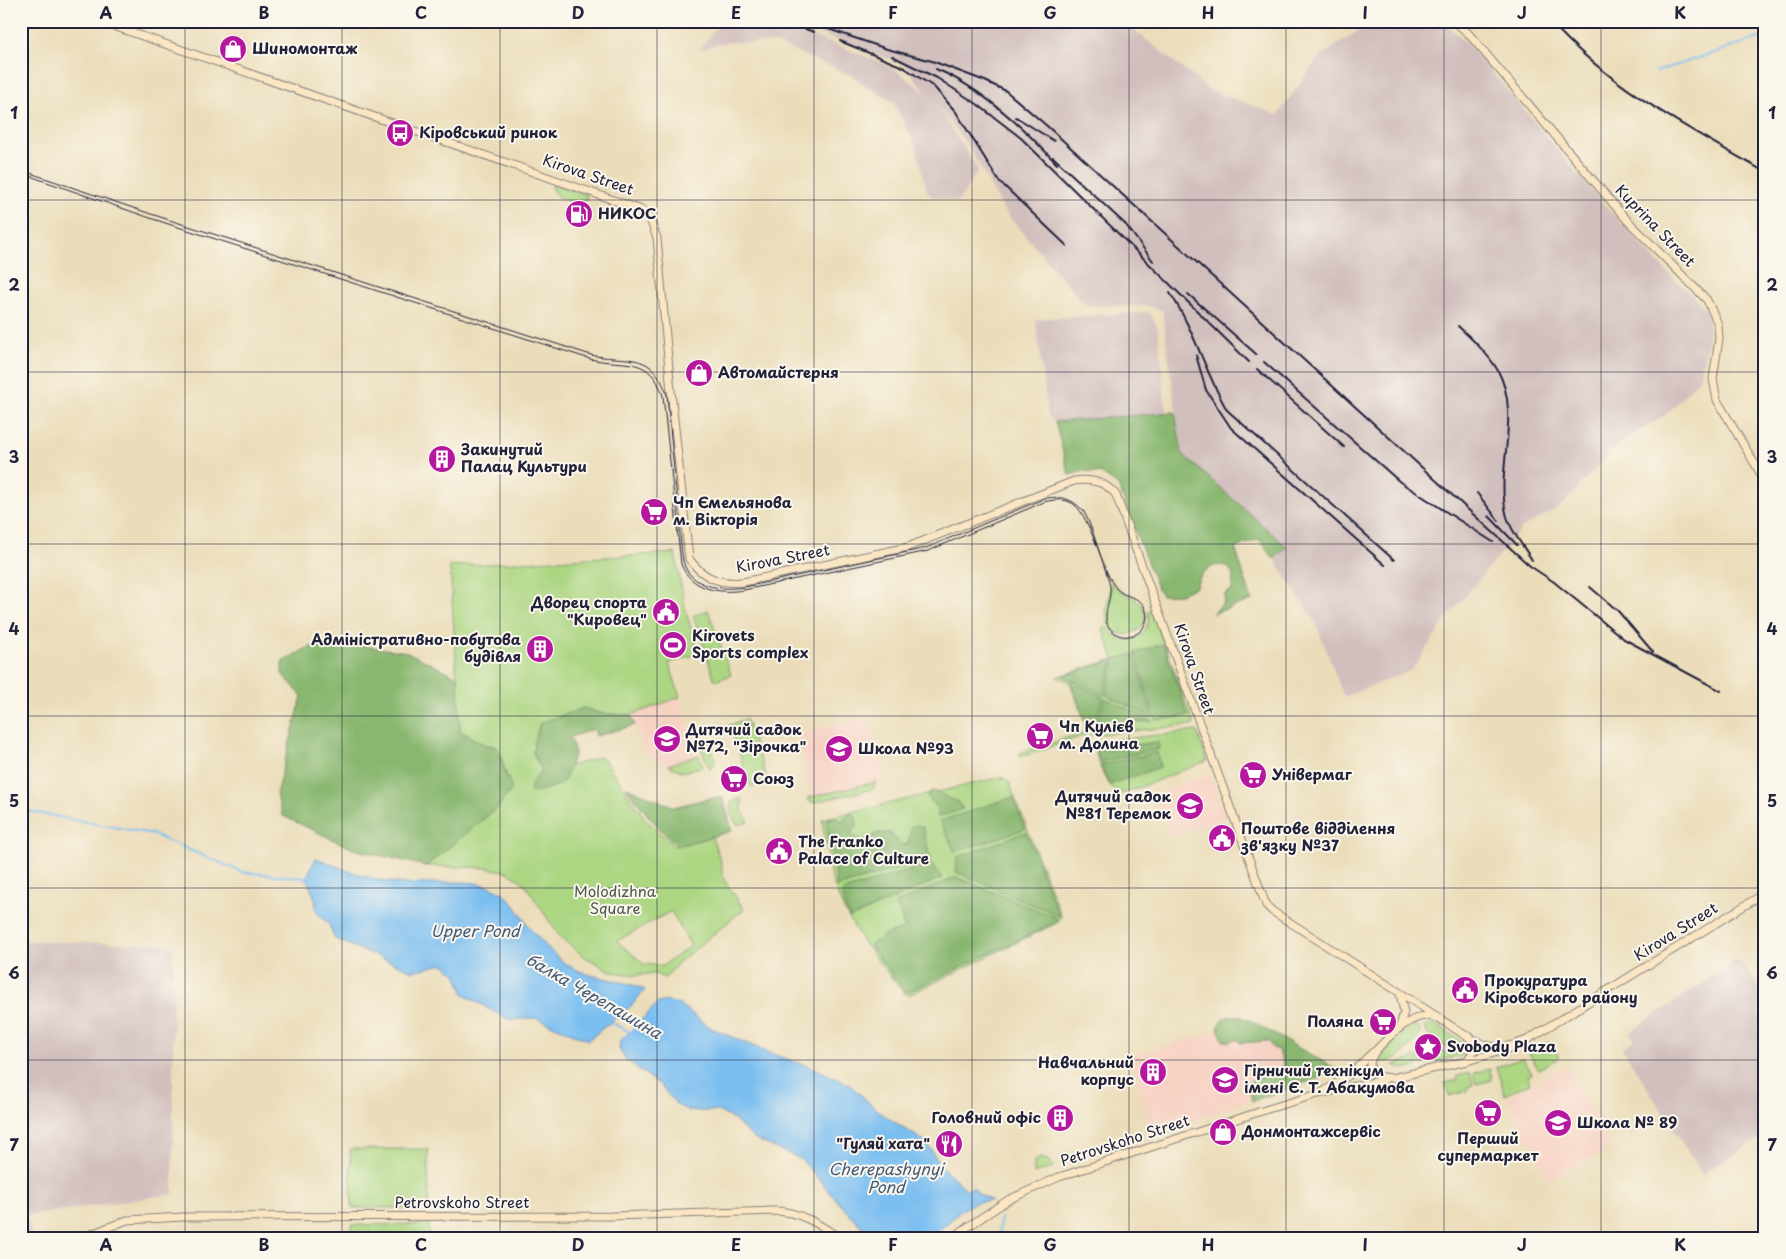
<svg xmlns="http://www.w3.org/2000/svg" width="1786" height="1259" font-family="'Playpen Sans',sans-serif">
<rect width="100%" height="100%" fill="#fbf7ec"/>
<filter id="ink" filterUnits="userSpaceOnUse"><feTurbulence type="fractalNoise" baseFrequency=".02" numOctaves="2"/><feDisplacementMap in="SourceGraphic" scale="10" xChannelSelector="R" yChannelSelector="G"/><feConvolveMatrix kernelMatrix="1 2 1 2 8 2 1 2 1" color-interpolation-filters="sRGB"/></filter>
<filter id="wash" filterUnits="userSpaceOnUse"><feTurbulence type="fractalNoise" baseFrequency=".0096" numOctaves="4" result="noise"/><feDisplacementMap in="SourceGraphic" scale="20" xChannelSelector="R" yChannelSelector="G"/><feGaussianBlur stdDeviation="1.12" result="paint"/><feColorMatrix in="noise" values="0 0 0 0 0 0 0 0 0 0 0 0 0 0 0 0 0 1.4 0 .05"/><feComposite in="paint" operator="in"/></filter>
<g filter="url(#wash)">
<rect width="100%" height="100%" fill="#ebddba"/>
<g fill="#f6d2c3">
<path d="M680 697 699 755 668 765 645 752 631 715Z"/>
<path d="M868 716 884 780 812 797 797 733Z"/>
<path d="M1210 774 1226 817 1170 837 1155 794Z"/>
<path d="M1251 1021 1336 1069 1322 1077 1152 1134 1130 1056Z"/>
<path d="M1567 1065 1610 1147 1549 1180 1505 1098Z"/>
</g>
<g fill="#d1bfbd">
<path d="M721 21H775L890 66 926 93 904 64 782 21H1128L1138 33 1210 90 1278 115 1318 58 1373 21H1441L1469 45 1608 209 1662 267 1709 312 1708 342 1699 379 1668 413 1618 445 1562 505 1521 529 1447 618 1412 670 1344 697 1315 621 1274 559 1287 547 1182 454 1162 310 1148 306H1088L1083 302 1005 212 969 147 935 103 978 170 958 202 931 196 927 191 916 146 894 103 850 75 775 43 727 42 699 50Z"/>
<path d="M1149 312 1158 328 1166 412 1055 422 1048 416 1035 319Z"/>
<path d="M21 941 163 944 173 948V1194L26 1216 33 1238H21Z"/>
<path d="M1738 959 1765 994V1135L1702 1174 1622 1048 1634 1040 1630 1032Z"/>
</g>
<g fill="#acd682" stroke="#677c5e" fill-rule="evenodd">
<path d="M556 184 586 194 587 198 578 204C567 200 553 199 552 186Z"/>
<path d="M675 553 686 612 699 654 669 663 680 697 631 715 603 714 583 708 540 765 542 771 539 775V792C555 784 563 787 568 767L602 756 646 820 674 846 712 837 721 862 723 878 744 909 679 962 665 978 655 974 634 975 612 972 582 955 560 937 524 883 508 872 488 868 426 866 498 807 509 779C502 769 504 757 496 747L483 744 460 731 450 566ZM671 911 691 946 662 966 644 964 617 941Z"/>
<path d="M1111 582C1121 596 1138 596 1143 607 1156 632 1113 647 1107 620 1104 609 1111 594 1111 582Z"/>
<path d="M1152 609 1194 725 1090 735 1070 682 1057 677 1114 659 1103 629 1106 627 1118 639C1138 644 1151 630 1148 611Z"/>
<path d="M708 610 731 675 715 681 693 616Z"/>
<path d="M746 719 768 781 751 787 729 725Z"/>
<path d="M1197 731 1207 761 1125 793C1104 794 1098 758 1093 742Z"/>
<path d="M1085 732 1086 735 1021 757 1020 753Z"/>
<path d="M706 741 709 742 715 759 714 765 710 769 700 746Z"/>
<path d="M699 755 703 766 683 772 668 765Z"/>
<path d="M1002 777 1009 782 1061 916 1057 923 909 995 904 993 863 942 843 908 831 877 822 819Z"/>
<path d="M876 782 873 789 815 802H810L807 798Z"/>
<path d="M742 798V811L749 822 737 825 731 814V802Z"/>
<path d="M1433 1023 1466 1044C1453 1053 1436 1043 1427 1034L1425 1026Z"/>
<path d="M1411 1026 1419 1027 1420 1035C1408 1049 1397 1065 1377 1061Z"/>
<path d="M1550 1042 1559 1058 1538 1069 1529 1053Z"/>
<path d="M1440 1051 1462 1053 1465 1055 1420 1065 1418 1057Z"/>
<path d="M1416 1057 1418 1066 1403 1069 1393 1065Z"/>
<path d="M1523 1058 1532 1074 1528 1076 1530 1083 1505 1095 1496 1067Z"/>
<path d="M1490 1069 1492 1080 1476 1084 1473 1073Z"/>
<path d="M1470 1073 1473 1085 1468 1087 1467 1091 1449 1096 1445 1083 1457 1080V1076Z"/>
<path d="M350 1149H428L429 1208H352Z"/>
<path d="M1040 1158 1048 1160 1054 1167 1034 1174V1162Z"/>
<path d="M429 1224V1238H352V1225Z"/>
</g>
<g fill="#89b770" stroke="#566c56">
<path d="M1175 412 1182 454 1287 547 1274 559 1259 539 1235 548 1252 600 1212 614 1224 602V595L1232 590 1233 574 1227 566C1211 562 1200 572 1196 587L1180 594 1162 595 1157 588 1118 485 1102 474 1085 471 1069 475 1055 422Z"/>
<path d="M330 641 407 652 458 677 460 731 483 744 496 747C502 755 501 761 504 770 506 777 510 782 512 789L498 807 426 866 353 849 283 816 276 794 302 696 282 674V662L307 648Z"/>
<path d="M1163 644 1188 716 1156 720 1135 653Z"/>
<path d="M1133 654 1153 717V718L1106 695 1115 659Z"/>
<path d="M1113 660 1104 695 1063 676Z"/>
<path d="M1070 682 1103 697 1094 727H1087Z"/>
<path d="M1105 698 1153 721 1097 726Z"/>
<path d="M583 708 603 714 631 715 635 725 596 736 594 729 570 737 575 752 565 779 559 785 538 792H531C528 781 537 779 542 771L533 753 534 742 540 723Z"/>
<path d="M1158 742 1159 749 1100 762 1095 750Z"/>
<path d="M1157 752 1160 767 1109 785 1101 765Z"/>
<path d="M626 787 674 807 710 798H723L732 831 677 846 649 817Z"/>
<path d="M931 791C941 791 947 801 958 801L963 809 938 817 937 807 927 797Z"/>
<path d="M1013 797 1025 829 955 852 940 821Z"/>
<path d="M849 814H853L856 817 857 827 852 831V836L866 841 877 833H891L903 845 908 844 911 827 917 825 923 827 930 859 837 887 826 820 835 816 841 821Z"/>
<path d="M1026 832 1059 916 956 872 957 857Z"/>
<path d="M932 863 942 878 850 918 843 902 844 900 843 891Z"/>
<path d="M956 877 1057 918 1056 922 910 991H905L870 946 882 936 905 928 896 903Z"/>
<path d="M1229 1016H1240L1251 1021 1336 1069 1322 1077 1252 1101 1248 1083 1266 1075 1274 1068 1282 1073 1284 1065 1278 1050 1273 1048 1268 1041 1240 1043 1238 1039 1229 1042 1223 1040 1218 1028 1221 1021Z"/>
</g>
<g fill="#7abef0" stroke="#4e7096">
<path d="M316 858C348 871 371 881 406 884 434 885 467 877 494 888 513 895 521 918 534 933 543 943 555 956 566 964 590 980 621 978 645 990L631 1006 588 1040 536 1018 510 1020 487 1008 464 994 456 974 443 964 413 971 335 939 328 923 317 913 315 898 306 878Z"/>
<path d="M668 1001 680 1005 711 1028 769 1053 816 1069 850 1085 879 1112 927 1143 941 1166 967 1190 973 1187 979 1194 992 1201C959 1199 951 1229 925 1237 913 1241 887 1238 874 1238L849 1214 801 1159 754 1139 733 1119 718 1111H690L677 1105 659 1084 626 1060 619 1049 620 1041 658 1003Z"/>
</g>
<g fill="none" stroke-linecap="round" stroke-linejoin="round">
<g stroke="#7abef0" stroke-width="2">
<path d="M1656 72 1759 38 1765 39"/>
<path d="M21 810 152 834 242 872 306 878"/>
<path d="M610 1022 630 1032"/>
<path d="M998 1238 1001 1216"/>
</g>
</g>
</g>
<g filter="url(#ink)">
<g fill="none" stroke-linecap="round" stroke-linejoin="round">
<g stroke="#86807a" stroke-width="9">
<g id="secondary">
<path d="M99 21 642 210 650 219 657 238 671 391 689 559C704 579 720 584 743 582L908 547 1074 481C1091 479 1105 481 1116 495L1266 905 1272 911 1441 1019"/>
<path d="M1454 21 1468 33 1627 220 1707 300 1718 324 1719 339 1713 379 1717 400 1765 481"/>
<path d="M1400 994 1404 1012 1400 1026"/>
<path d="M1469 1036 1474 1042 1475 1049 1467 1061 1392 1078C1381 1077 1374 1077 1370 1066 1370 1054 1380 1046 1388 1038 1437 992 1441 1030 1486 1045 1500 1050 1514 1045 1527 1040L1765 893"/>
<path d="M1467 1061 1511 1048"/>
<path d="M1323 1092 1348 1076 1373 1052"/>
<path d="M81 1238 127 1220 184 1217 612 1216 776 1211C801 1212 820 1225 840 1238"/>
<path d="M951 1238 1008 1200 1059 1177 1268 1109 1318 1094 1384 1080"/>
</g>
</g>
<use href="#secondary" stroke="#fbe6c4" stroke-width="7"/>
<path stroke="#22223b" stroke-width="1" d="M21 170 154 215 591 355C628 363 652 349 667 395L681 544C682 551 682 560 685 567 696 589 724 590 745 587L926 548 1043 499C1059 495 1073 498 1084 512 1096 533 1102 572 1117 589 1126 599 1142 595 1146 611 1149 620 1143 633 1133 635 1127 637 1120 637 1115 633 1097 621 1112 603 1110 587 1108 573 1087 515 1076 506 1067 498 1056 499 1044 502L928 551 744 590C720 594 691 590 681 564L663 396C650 354 625 367 590 359L153 219 21 173"/>
<g stroke="#22223b" stroke-width="2">
<path d="M783 21 814 32"/>
<path d="M805 21 887 49 932 61 985 81 1006 91 1047 126 1530 566 1554 582 1624 639 1721 691"/>
<path d="M1550 21C1610 88 1688 128 1765 172"/>
<path d="M840 41 903 67 934 87 956 112 999 181 1067 246"/>
<path d="M892 56 937 78 977 104 1021 138 1249 362"/>
<path d="M936 69C982 88 1024 128 1057 164"/>
<path d="M1016 117 1054 141"/>
<path d="M1053 157 1126 225 1153 261"/>
<path d="M1170 293C1194 329 1205 372 1227 410L1394 560"/>
<path d="M1188 294 1256 354"/>
<path d="M1458 326C1472 339 1487 353 1497 369 1523 415 1494 469 1507 517 1512 533 1524 547 1532 560"/>
<path d="M1196 355 1206 390 1231 428 1385 565"/>
<path d="M1264 362 1400 482 1493 542"/>
<path d="M1257 369 1344 447"/>
<path d="M1477 493 1499 521"/>
<path d="M1489 516 1517 545"/>
<path d="M1590 587 1618 611 1653 652"/>
</g>
</g>
</g>
<path fill="none" stroke="#22223b" stroke-width="1" stroke-opacity="0.55" d="M185 21V1238M342 21V1238M500 21V1238M657 21V1238M814 21V1238M972 21V1238M1129 21V1238M1286 21V1238M1444 21V1238M1601 21V1238M21 200H1765M21 372H1765M21 544H1765M21 716H1765M21 888H1765M21 1060H1765"/>
<defs>
<g id="shop-disc" transform="scale(1.4375)"><circle r="9.5" fill="#b5179e" stroke="#fbf7ec"/><path d="M-5-2.5h2.3a2.7 3.5 0 0 1 5.4 0H5L5.5 6h-11ZM-1.5-2.5h3a1.5 2.3 0 0 0-3 0Z" fill="#fff"/></g>
<g id="bus-disc" transform="scale(1.4375)"><circle r="9.5" fill="#b5179e" stroke="#fbf7ec"/><path d="M-5-6H5V4H4V6H2V4H-2V6H-4V4H-5ZM-3.5-4V0h7V-4ZM-3.5 1.2v1.5H-2V1.2ZM2 1.2v1.5H3.5V1.2Z" fill="#fff"/></g>
<g id="fuel-disc" transform="scale(1.4375)"><circle r="9.5" fill="#b5179e" stroke="#fbf7ec"/><path d="M-5.5-6h7V0h2V4h1.3V-2.5L3-4.5l.8-.8L6-3V5H2.5V1h-1V6h-7ZM-4.2-4.7v3.2H.2V-4.7Z" fill="#fff"/></g>
<g id="building-disc" transform="scale(1.4375)"><circle r="9.5" fill="#b5179e" stroke="#fbf7ec"/><path d="M-4-6H4V6H1V3H-1V6H-4ZM-2.5-4.3h1.7v1.8h-1.7ZM.8-4.3h1.7v1.8H.8ZM-2.5-1h1.7V.8h-1.7ZM.8-1h1.7V.8H.8Z" fill="#fff"/></g>
<g id="supermarket-disc" transform="scale(1.4375)"><circle r="9.5" fill="#b5179e" stroke="#fbf7ec"/><path d="M-6-5.5h2.5l.6 2H6L4.5 2H-2.5L-4.4-4H-6ZM-1.5 3.2a1.3 1.3 0 1 0 .1 0ZM3 3.2a1.3 1.3 0 1 0 .1 0Z" fill="#fff"/></g>
<g id="civic-disc" transform="scale(1.4375)"><circle r="9.5" fill="#b5179e" stroke="#fbf7ec"/><path d="M-.6-6.5H3V-4.5H.6V-3L4-1V1h2V6H-6V1h2V-1L-.6-3ZM-1.2 2.5V6h2.4V2.5Z" fill="#fff"/></g>
<g id="stadium-disc" transform="scale(1.4375)"><circle r="9.5" fill="#b5179e" stroke="#fbf7ec"/><path d="M0-5a6.5 5 0 1 0 0 10a6.5 5 0 1 0 0-10ZM-3.5-1.8h7v3.6h-7Z" fill="#fff"/></g>
<g id="school-disc" transform="scale(1.4375)"><circle r="9.5" fill="#b5179e" stroke="#fbf7ec"/><path d="M0-5L7-2L0 1L-7-2ZM-4 1L0 2.5L4 1V4Q0 6-4 4Z" fill="#fff"/></g>
<g id="sight-disc" transform="scale(1.4375)"><circle r="9.5" fill="#b5179e" stroke="#fbf7ec"/><path d="M0-6L1.8-2.2L6-1.7L2.9 1.2L3.7 5.4L0 3.3L-3.7 5.4L-2.9 1.2L-6-1.7L-1.8-2.2Z" fill="#fff"/></g>
<g id="university-disc" transform="scale(1.4375)"><circle r="9.5" fill="#b5179e" stroke="#fbf7ec"/><path d="M0-5L7-2L0 1L-7-2ZM-4 1L0 2.5L4 1V4Q0 6-4 4Z" fill="#fff"/></g>
<g id="restaurant-disc" transform="scale(1.4375)"><circle r="9.5" fill="#b5179e" stroke="#fbf7ec"/><path d="M-5-6h1v4h1v-4h1v4h1v-4h1v5L-1.5 .5V6h-2V.5L-5-1ZM5-6V6H3V1.5H1.5Q1.5-4 5-6Z" fill="#fff"/></g>
</defs>
<g fill-rule="evenodd">
<use href="#shop-disc" x="233" y="49"/>
<use href="#bus-disc" x="400" y="133"/>
<use href="#fuel-disc" x="579" y="214"/>
<use href="#shop-disc" x="699" y="373"/>
<use href="#building-disc" x="442" y="459"/>
<use href="#supermarket-disc" x="654" y="512"/>
<use href="#civic-disc" x="666" y="612"/>
<use href="#stadium-disc" x="673" y="645"/>
<use href="#building-disc" x="540" y="649"/>
<use href="#supermarket-disc" x="1040" y="736"/>
<use href="#school-disc" x="667" y="739"/>
<use href="#school-disc" x="839" y="749"/>
<use href="#supermarket-disc" x="1253" y="775"/>
<use href="#supermarket-disc" x="734" y="779"/>
<use href="#school-disc" x="1190" y="806"/>
<use href="#civic-disc" x="1222" y="838"/>
<use href="#civic-disc" x="779" y="851"/>
<use href="#civic-disc" x="1465" y="990"/>
<use href="#supermarket-disc" x="1383" y="1022"/>
<use href="#sight-disc" x="1428" y="1047"/>
<use href="#building-disc" x="1153" y="1072"/>
<use href="#university-disc" x="1225" y="1080"/>
<use href="#supermarket-disc" x="1488" y="1113"/>
<use href="#building-disc" x="1060" y="1118"/>
<use href="#school-disc" x="1558" y="1123"/>
<use href="#shop-disc" x="1223" y="1132"/>
<use href="#restaurant-disc" x="949" y="1144"/>
</g>
<g text-anchor="middle" stroke-width="4" stroke-linejoin="round" paint-order="stroke">
<g font-size="15" font-weight="bold" fill="#22223b" stroke="#fbf7ec" text-anchor="start">
<text x="252" y="54">Шиномонтаж</text>
<text x="419" y="138">Кіровський ринок</text>
<text x="598" y="219">НИКОС</text>
<text x="718" y="378">Автомайстерня</text>
<text x="461" y="455">Закинутий<tspan x="461" dy="17">Палац Культури</tspan></text>
<text x="673" y="508">Чп Ємельянова<tspan x="673" dy="17">м. Вікторія</tspan></text>
<text x="647" y="608" text-anchor="end">Дворец спорта<tspan x="647" dy="17">"Кировец"</tspan></text>
<text x="692" y="641">Kirovets<tspan x="692" dy="17">Sports complex</tspan></text>
<text x="521" y="645" text-anchor="end">Адміністративно-побутова<tspan x="521" dy="17">будівля</tspan></text>
<text x="1059" y="732">Чп Кулієв<tspan x="1059" dy="17">м. Долина</tspan></text>
<text x="686" y="735">Дитячий садок<tspan x="686" dy="17">№72, "Зірочка"</tspan></text>
<text x="858" y="754">Школа №93</text>
<text x="1272" y="780">Універмаг</text>
<text x="753" y="784">Союз</text>
<text x="1171" y="802" text-anchor="end">Дитячий садок<tspan x="1171" dy="17">№81 Теремок</tspan></text>
<text x="1241" y="834">Поштове відділення<tspan x="1241" dy="17">зв'язку №37</tspan></text>
<text x="798" y="847">The Franko<tspan x="798" dy="17">Palace of Culture</tspan></text>
<text x="1484" y="986">Прокуратура<tspan x="1484" dy="17">Кіровського району</tspan></text>
<text x="1364" y="1027" text-anchor="end">Поляна</text>
<text x="1447" y="1052">Svobody Plaza</text>
<text x="1134" y="1068" text-anchor="end">Навчальний<tspan x="1134" dy="17">корпус</tspan></text>
<text x="1244" y="1076">Гірничий технікум<tspan x="1244" dy="17">імені Є. Т. Абакумова</tspan></text>
<text x="1041" y="1123" text-anchor="end">Головний офіс</text>
<text x="1577" y="1128">Школа № 89</text>
<text x="1242" y="1137">Донмонтажсервіс</text>
<text x="1488" y="1144" text-anchor="middle">Перший<tspan x="1488" dy="17">супермаркет</tspan></text>
<text x="930" y="1149" text-anchor="end">"Гуляй хата"</text>
</g>
<g font-size="15" fill="#22223b" stroke="#fbf7ec">
<text transform="translate(588 175) rotate(19)" y="5">Kirova Street</text>
<text transform="translate(1655 226) rotate(46)" y="5">Kuprina Street</text>
<text transform="translate(783 559) rotate(-11)" y="5">Kirova Street</text>
<text transform="translate(1194 669) rotate(71)" y="5">Kirova Street</text>
<text transform="translate(1676 932) rotate(-32)" y="5">Kirova Street</text>
<text transform="translate(1125 1141) rotate(-18)" y="5">Petrovskoho Street</text>
<text x="462" y="1208">Petrovskoho Street</text>
</g>
<g font-size="15" fill="#4b5850" stroke="#fbf7ec">
<text x="615" y="897">Molodizhna<tspan x="615" dy="17">Square</tspan></text>
</g>
<g font-size="16" font-style="italic" fill="#41597a" stroke="#fbf7ec">
<text x="475" y="937">Upper Pond</text>
<text transform="translate(594 996) rotate(30)" y="6">балка Черепашина</text>
<text x="886" y="1175">Cherepashynyi<tspan x="886" dy="18">Pond</tspan></text>
</g>
</g>
<rect width="1786" height="1259" fill="none" stroke="#fbf7ec" stroke-width="55"/>
<rect x="28" y="28" width="1730" height="1204" fill="none" stroke="#22223b" stroke-width="2"/>
<g font-size="16" text-anchor="middle" font-weight="bold" fill="#22223b">
<text x="106" y="19">A</text>
<text x="264" y="19">B</text>
<text x="421" y="19">C</text>
<text x="578" y="19">D</text>
<text x="736" y="19">E</text>
<text x="893" y="19">F</text>
<text x="1050" y="19">G</text>
<text x="1208" y="19">H</text>
<text x="1365" y="19">I</text>
<text x="1522" y="19">J</text>
<text x="1680" y="19">K</text>
<text x="14" y="119">1</text>
<text x="1772" y="119">1</text>
<text x="14" y="291">2</text>
<text x="1772" y="291">2</text>
<text x="14" y="463">3</text>
<text x="1772" y="463">3</text>
<text x="14" y="635">4</text>
<text x="1772" y="635">4</text>
<text x="14" y="807">5</text>
<text x="1772" y="807">5</text>
<text x="14" y="979">6</text>
<text x="1772" y="979">6</text>
<text x="14" y="1151">7</text>
<text x="1772" y="1151">7</text>
<text x="106" y="1251">A</text>
<text x="264" y="1251">B</text>
<text x="421" y="1251">C</text>
<text x="578" y="1251">D</text>
<text x="736" y="1251">E</text>
<text x="893" y="1251">F</text>
<text x="1050" y="1251">G</text>
<text x="1208" y="1251">H</text>
<text x="1365" y="1251">I</text>
<text x="1522" y="1251">J</text>
<text x="1680" y="1251">K</text>
</g>
</svg>
